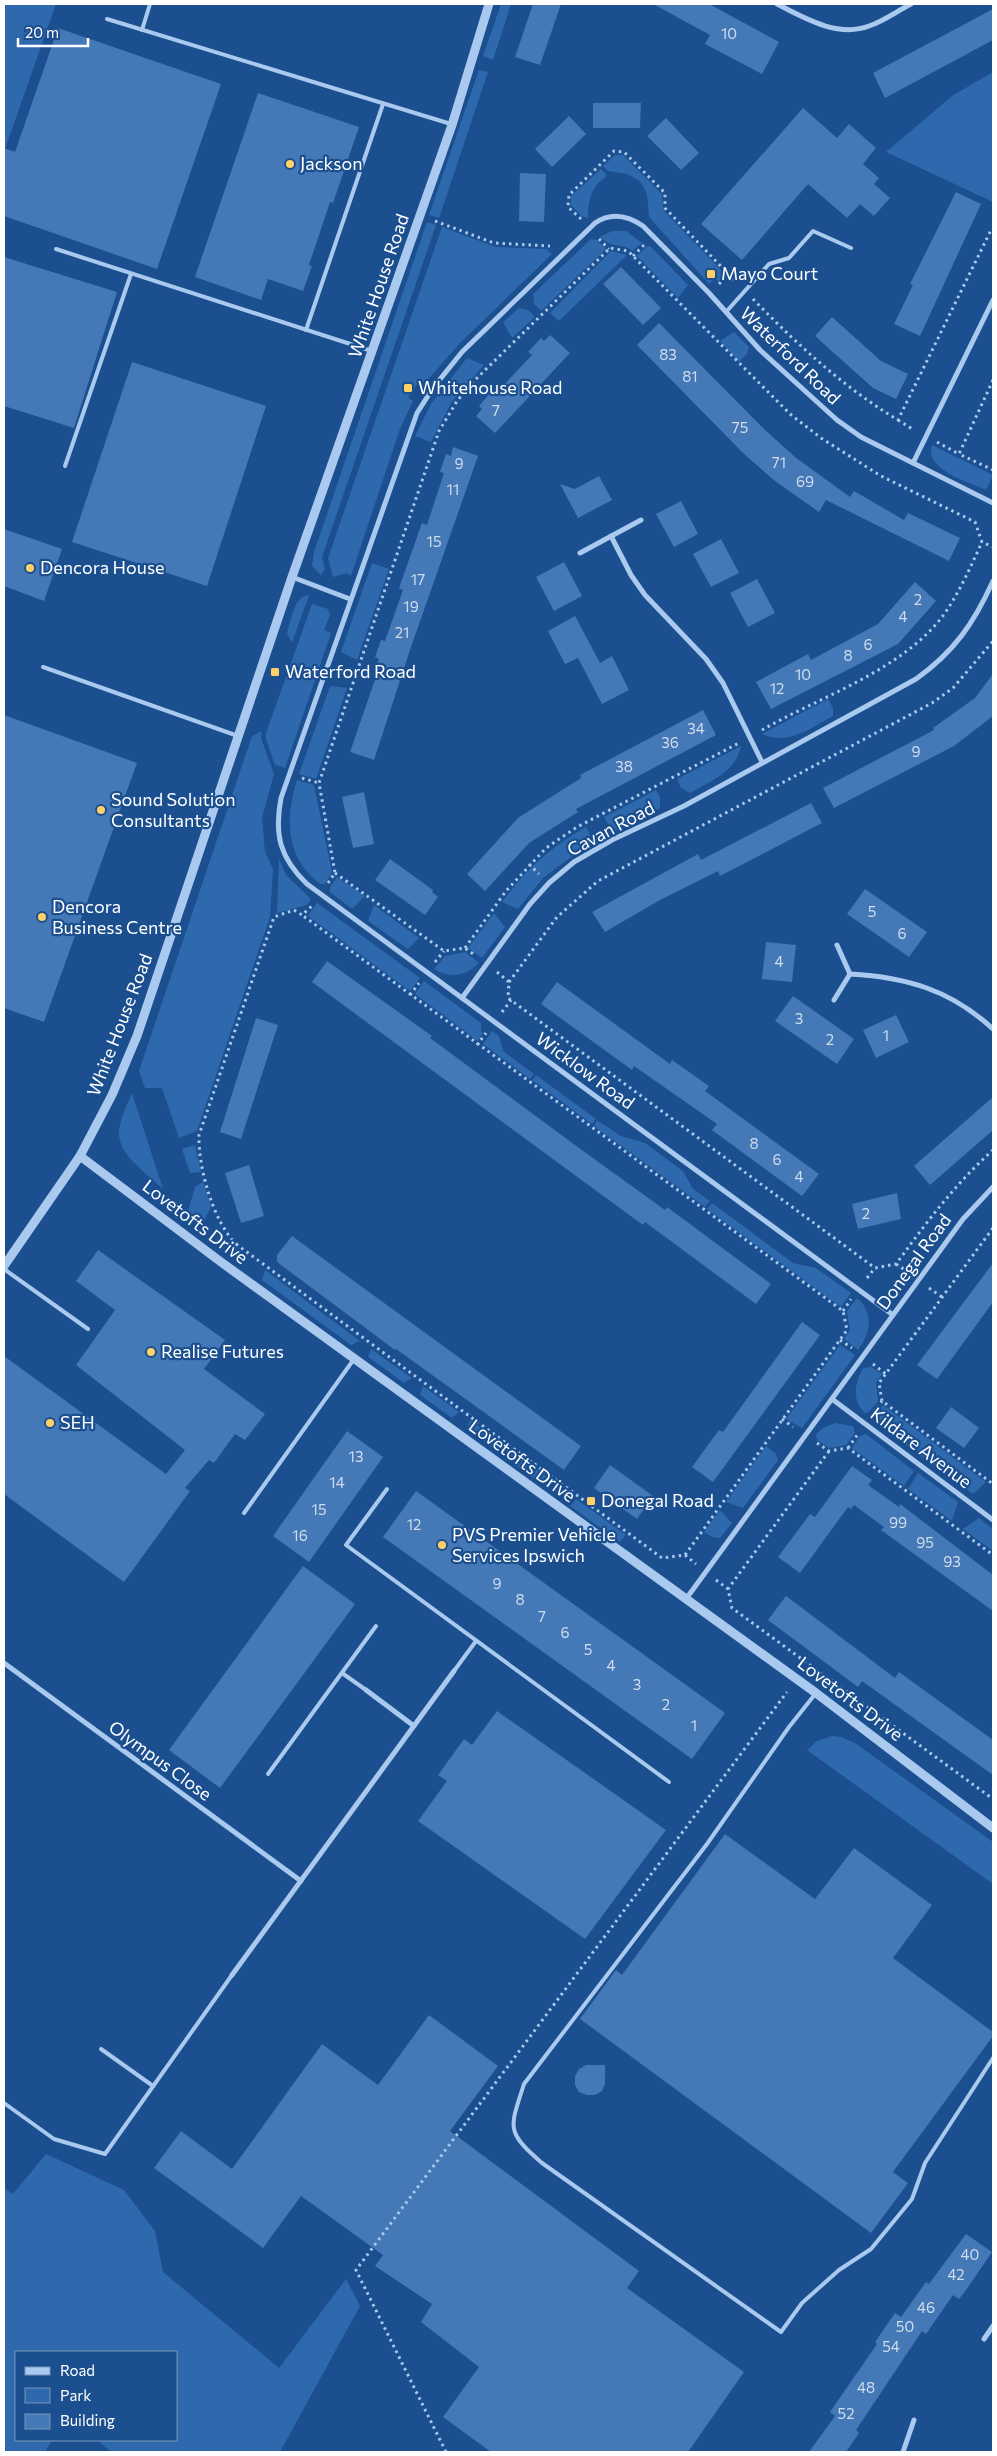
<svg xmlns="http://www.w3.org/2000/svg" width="997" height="2456" font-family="Commissioner,sans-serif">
<rect width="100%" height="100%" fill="#1b4f8f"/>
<g fill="#2e69ad">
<path d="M4 4H56L4 152Z"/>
<path d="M501 4H511L493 60 483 56Z"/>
<path d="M479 70 488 72 439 218 429 215Z"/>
<path d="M993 72V202L886 152 952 96Z"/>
<path d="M615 155H623L662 194 663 210 725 274 718 282 715 278 709 284 649 217 647 194 640 181 627 174 608 171 603 166Z"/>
<path d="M601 169 606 174 605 178C591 186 588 203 588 218L581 216 571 205V196Z"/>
<path d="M427 222 436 225 322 557 325 569 321 575 312 566 314 552Z"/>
<path d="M442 227 496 247 546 249 552 254 460 343 425 383 420 380 408 397 413 401 400 429 351 576 347 573 333 577 328 558Z"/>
<path d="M612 231H626L642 243 632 251C623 242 613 250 600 237Z"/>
<path d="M591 239 597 240 606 249 541 311 534 304 533 294Z"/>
<path d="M650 246 688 285 678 298 637 256 646 247Z"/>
<path d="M611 251 627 255 559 321 550 313Z"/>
<path d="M519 308 528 310 535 317 512 338 503 322Z"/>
<path d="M734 332 749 347 747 354 739 362 720 341Z"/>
<path d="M467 358 484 365 451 403 431 442 415 436 431 404Z"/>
<path d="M932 445 993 475 986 490C969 482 924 470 932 445Z"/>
<path d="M372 563 389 569 357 660 341 652Z"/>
<path d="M309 595 292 643 287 633C291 621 294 595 309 595Z"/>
<path d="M312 604 328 609 330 615 324 630 331 633 285 768 275 765 266 739V733Z"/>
<path d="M330 686 347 688 316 779 299 774Z"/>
<path d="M828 699 833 708V716C811 728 788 746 762 734Z"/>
<path d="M262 731 261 738 274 774 262 818 265 852 273 869 270 917 197 1131 179 1138 162 1088H145L139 1071 252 736Z"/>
<path d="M741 746C736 772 711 781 690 793L681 788 677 779Z"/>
<path d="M297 780 314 785 332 872 325 884H320C285 857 285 819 297 780Z"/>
<path d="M656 790 660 797V808L615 831 609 826 604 817Z"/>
<path d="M586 827 590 834V843L543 878 518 909 502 902C525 870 552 846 586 827Z"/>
<path d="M279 859 286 875 311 899 307 905 277 913Z"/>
<path d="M337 877 365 896 352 909 330 892V887Z"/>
<path d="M317 903 420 978 410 991 308 916Z"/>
<path d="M374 905 419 938 408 949 368 921Z"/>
<path d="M494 913 505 927 482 958 468 948Z"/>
<path d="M465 952 479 963C467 976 449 979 434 969L445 956Z"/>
<path d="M424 981 481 1023V1031L483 1033 478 1041 415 994Z"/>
<path d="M492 1031 499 1036 503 1051 534 1074 530 1079 483 1044Z"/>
<path d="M536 1075 596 1119 592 1124 532 1080Z"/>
<path d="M132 1093 163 1189C147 1174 117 1154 119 1131 120 1118 127 1105 132 1093Z"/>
<path d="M597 1120 621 1136 645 1143 683 1171 693 1189 710 1201 705 1207 594 1126Z"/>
<path d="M195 1145 201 1172 190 1173 182 1149Z"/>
<path d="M203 1182 211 1206 201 1228 187 1215 195 1187Z"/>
<path d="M712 1203 793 1263 816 1268 851 1293 841 1307 707 1209Z"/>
<path d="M265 1270 360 1341 351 1345 262 1280Z"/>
<path d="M857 1298C874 1312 871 1333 858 1350L844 1339 850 1330 847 1311Z"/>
<path d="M840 1345 855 1355 802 1428 786 1419Z"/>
<path d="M371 1349 412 1378 404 1383 368 1357Z"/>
<path d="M871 1367 882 1374 876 1383 878 1401 869 1412 865 1413C851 1399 855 1383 863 1368Z"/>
<path d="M423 1386 459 1412 452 1418 420 1395Z"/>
<path d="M883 1405 986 1482 973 1494 875 1422 876 1415Z"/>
<path d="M470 1420 549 1478 543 1485 467 1429Z"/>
<path d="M835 1423 853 1426 855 1433 846 1445 829 1448 817 1440 816 1434 823 1428Z"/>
<path d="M866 1434 914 1471 904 1486 852 1448 860 1436Z"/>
<path d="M766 1446 775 1453 778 1460 743 1508 726 1502Z"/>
<path d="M918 1473 958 1502 952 1521 908 1489Z"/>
<path d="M576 1499 626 1535 620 1542 570 1506Z"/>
<path d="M720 1510 732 1523 720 1538 712 1537 704 1532Z"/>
<path d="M979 1518 993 1529V1551L963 1529Z"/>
<path d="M832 1736 841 1737 855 1743 993 1842V1884L807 1750 817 1741Z"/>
<path d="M46 2154 124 2190 155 2231 163 2272 279 2368 346 2279 360 2306 280 2452H111L97 2440H176V2352H16V2440H52L45 2452H4V2188L13 2194Z"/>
</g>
<g fill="#4478b7">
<path d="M533 4H561L540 65 515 57Z"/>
<path d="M653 4H709L779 42 762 74 705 44 710 35Z"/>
<path d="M993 9V40L885 98 873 73Z"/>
<path d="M58 28 221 84 157 269 4 216V148L15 152Z"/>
<path d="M258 93 359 127 333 203 330 202 309 265 312 266 303 291 268 279 261 300 195 277Z"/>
<path d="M593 103H641L640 128H593Z"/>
<path d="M803 108 837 138 849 124 876 148 863 164 879 178 874 184 890 198 874 216 860 204 847 218 808 184 742 260 701 224Z"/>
<path d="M569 116 586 134 552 167 535 149Z"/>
<path d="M666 118 699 153 681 170 647 136Z"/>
<path d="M520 173 546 174 544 222 519 221Z"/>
<path d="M956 192 981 204 920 336 894 324 913 285 910 284Z"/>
<path d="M4 257 117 292 74 428 4 406Z"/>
<path d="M621 267 661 308 643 325 603 284Z"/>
<path d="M832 317 881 361 908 374 896 399 873 388 815 336Z"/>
<path d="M659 323 765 430 795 457 850 497 854 491 904 520 908 513 960 538 949 561 826 500 819 512 775 481 743 453 637 345Z"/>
<path d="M550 335 570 353 495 433 476 416 482 409 479 406 491 392 495 395 513 375 532 355 528 352 541 338 544 341Z"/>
<path d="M132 362 266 406 207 586 72 542Z"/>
<path d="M453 447 478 456 410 650 374 760 350 752 379 668 376 667 379 659 375 657 381 640 385 641 403 590 399 588 422 523 427 525 444 473 440 472 446 454 451 456Z"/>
<path d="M599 476 612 500 578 518 560 484 575 489Z"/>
<path d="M681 501 698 534 674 547 656 514Z"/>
<path d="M4 529 62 549 44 601 4 586Z"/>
<path d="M721 539 739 573 711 587 693 554Z"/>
<path d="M564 562 582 596 554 611 536 577Z"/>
<path d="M757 579 775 613 748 627 730 593Z"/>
<path d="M915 582 936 601 898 644 771 709 756 682 808 654 811 660 878 624Z"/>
<path d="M575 616 600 663 612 656 629 690 602 704 578 658 565 664 548 631Z"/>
<path d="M993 674V716L954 746 834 808 823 788 934 730 933 728 975 698Z"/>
<path d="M703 710 716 735 576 809 578 812 529 843 485 891 467 874 518 818 581 778 580 775Z"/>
<path d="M4 715 137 763 44 1022 4 1008Z"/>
<path d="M364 792 374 844 353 848 342 797Z"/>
<path d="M811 803 822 823 720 876 718 871 660 900 605 932 592 912 698 854 701 860Z"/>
<path d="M390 859 433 890 432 892 438 897 425 915 375 880Z"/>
<path d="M865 889 927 932 909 957 847 914Z"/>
<path d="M766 942 796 945 792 982 762 979Z"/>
<path d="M327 961 432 1036 430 1038 579 1148 665 1210 667 1207 771 1284 756 1304 645 1222 643 1225 591 1187 312 982Z"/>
<path d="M557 982 670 1064 672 1060 709 1086 705 1091 819 1174 802 1196 712 1130 717 1124 634 1066 632 1070 541 1004Z"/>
<path d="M793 996 854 1039 837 1064 775 1021Z"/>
<path d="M896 1015 909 1042 876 1058 863 1030Z"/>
<path d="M256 1018 278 1025 241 1139 220 1132Z"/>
<path d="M993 1097V1130L930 1185 914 1166Z"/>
<path d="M249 1165 264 1216 241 1223 225 1173Z"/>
<path d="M897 1193 901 1219 858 1229 852 1204Z"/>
<path d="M292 1236 581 1446 564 1470 396 1349 395 1350 277 1262V1255Z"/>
<path d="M98 1250 225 1340 204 1369 265 1414 245 1440 235 1434 214 1463 209 1460 185 1488 190 1491 124 1582 4 1494V1356L166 1474 185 1450 76 1365 115 1310 76 1281Z"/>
<path d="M993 1263V1302L937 1379 917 1365Z"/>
<path d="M802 1322 820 1335 713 1482 692 1467 719 1430 723 1432Z"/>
<path d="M951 1407 979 1428 964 1448 936 1428Z"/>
<path d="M347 1431 383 1457 309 1562 273 1536Z"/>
<path d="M610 1465 653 1496 637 1519 594 1488Z"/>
<path d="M852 1466 872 1480 868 1485 899 1507 900 1504 993 1575V1611L881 1530 884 1527 854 1505 851 1509 848 1507 800 1573 778 1557 810 1514 815 1517Z"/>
<path d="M416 1491 725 1713 692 1759 383 1537Z"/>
<path d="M303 1566 355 1604 220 1788 169 1750Z"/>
<path d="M786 1596 895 1678 899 1672 993 1740V1775L862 1681 858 1687 768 1620Z"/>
<path d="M497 1711 666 1830 585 1939 418 1821 447 1781 438 1775 464 1739 472 1745Z"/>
<path d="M725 1834 815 1899 854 1848 932 1905 893 1958 993 2032V2036L893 2172 908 2183 871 2233 580 2019 616 1970 622 1975Z"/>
<path d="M429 2015 498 2066 450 2131 639 2271 627 2288 744 2372 688 2452H491L443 2417 479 2367 421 2322 432 2304 375 2266 383 2255 301 2196 263 2248 154 2168 181 2131 232 2169 322 2044 378 2085Z"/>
<path d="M586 2065H605V2084L602 2091 595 2095H587L579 2092 575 2085V2076L579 2069Z"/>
<path d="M966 2234 992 2252 964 2293 959 2299 953 2295 926 2334 922 2331 856 2430 859 2433 846 2452H809L835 2416 830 2412 877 2344 875 2342 895 2313 901 2317 926 2282 929 2284Z"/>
</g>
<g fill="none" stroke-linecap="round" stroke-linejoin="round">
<g stroke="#a9c9ee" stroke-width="3" stroke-dasharray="2.5 4" stroke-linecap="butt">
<path d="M581 219 568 207 569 195 614 151 624 152 665 193V208L736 282"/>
<path d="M435 221 494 243 550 246"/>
<path d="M599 239 609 249"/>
<path d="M633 256 644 245"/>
<path d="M719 284 729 274"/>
<path d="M753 299C798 345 843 387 898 420L991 230 993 229"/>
<path d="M993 380 959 454 993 470"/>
<path d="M898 420 914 430"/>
<path d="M937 442 959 454"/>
<path d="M762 730C821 696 904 670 945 613 960 591 971 566 982 542"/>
<path d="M302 778 319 783"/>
<path d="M529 864 539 874"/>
<path d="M335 873 444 951 465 948 476 956"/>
<path d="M328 883 335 873 319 783 439 431 457 401 477 378 610 248 628 251 790 414 821 438 881 476 975 522 982 542 993 547"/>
<path d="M465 948 506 891 546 848 577 827 739 743"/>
<path d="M435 962 444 951"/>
<path d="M497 972 509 982 508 998 875 1268 896 1264C926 1223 955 1184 993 1150"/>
<path d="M509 982 557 917 598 881 932 703 953 688 993 641"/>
<path d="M410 995 419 983"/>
<path d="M502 1012 511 1000"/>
<path d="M477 1045 486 1033"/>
<path d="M993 1228 879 1383 882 1401 993 1484"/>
<path d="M236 1244 662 1558 685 1555 847 1330 843 1311 302 915"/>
<path d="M231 1250 236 1244C213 1221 198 1167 199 1135L274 917 294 910 302 915 313 905"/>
<path d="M896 1264 908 1272"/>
<path d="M867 1278 875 1268"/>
<path d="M929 1288 942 1297"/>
<path d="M843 1311 851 1299"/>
<path d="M840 1340 852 1348"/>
<path d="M873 1364 886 1374"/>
<path d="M873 1413 882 1401"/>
<path d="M782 1419 793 1427"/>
<path d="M817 1443 829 1451 848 1448 993 1555"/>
<path d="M848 1448 858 1434"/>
<path d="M829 1451 728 1589 732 1608 993 1799"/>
<path d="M685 1555 696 1564"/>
<path d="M716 1580 728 1589"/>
<path d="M446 2452 356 2270 787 1692"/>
</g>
<g stroke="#a9c9ee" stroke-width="4">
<path d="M107 19 451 124"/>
<path d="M142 30 150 4"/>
<path d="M56 249 372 351"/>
<path d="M726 312 769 264 789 258 813 231 851 248"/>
<path d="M306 330 383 104"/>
<path d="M65 466 131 274"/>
<path d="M43 667 238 736"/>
<path d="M4 1269 88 1329"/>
<path d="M387 1489 346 1545 669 1782"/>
<path d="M244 1513 354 1359"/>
<path d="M454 1671 476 1641"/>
<path d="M342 1673 366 1690"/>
<path d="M816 1693 789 1727 707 1844 524 2084C510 2128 505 2131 542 2163L781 2332 802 2303 839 2270 871 2249 912 2199 925 2163 993 2058"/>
<path d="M268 1774 376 1626"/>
<path d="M101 2049 153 2086"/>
<path d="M4 2103 54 2139 105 2154 232 1975"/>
</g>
<g stroke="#a9c9ee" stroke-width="5">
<path d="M777 4C804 18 838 38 869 26 884 21 897 11 911 4"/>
<path d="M913 463 993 300"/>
<path d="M611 536 631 575 645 595 706 659 723 683 762 762"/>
<path d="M580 553 641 520"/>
<path d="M292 577 350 599"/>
<path d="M850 974C906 977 951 990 993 1029"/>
<path d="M462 998 530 904 549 883 574 862 612 840 684 806 916 679C954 652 974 623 993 581"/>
<path d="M834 1000 850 974 837 945"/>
<path d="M893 1315 307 884C280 858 274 835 281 798L417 413 433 388 462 352 595 223C611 212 627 215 643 226L709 293 760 350 837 420 861 437 993 503"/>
<path d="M832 1399 993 1520"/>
<path d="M686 1599 963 1219 993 1187"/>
<path d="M4 1663 301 1881"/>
<path d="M366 1690 414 1726"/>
<path d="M232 1975 454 1671"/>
<path d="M984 2339 993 2326"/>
<path d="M903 2452 914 2420"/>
</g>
<g stroke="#a9c9ee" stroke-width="9">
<path d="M80 1156 221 1262 816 1693 993 1828"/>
<path d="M4 1266 80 1156 112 1095 137 1036 292 577 452 125 489 4"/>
</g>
</g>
<g fill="#ffd166" stroke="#1b4f8f" stroke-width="2">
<circle cx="290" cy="164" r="5"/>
<rect x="706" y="269" width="10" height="10" rx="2.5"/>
<rect x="403" y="383" width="10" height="10" rx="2.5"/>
<circle cx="30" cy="568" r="5"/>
<rect x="270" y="667" width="10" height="10" rx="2.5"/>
<circle cx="101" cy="810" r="5"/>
<circle cx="42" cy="917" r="5"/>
<circle cx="151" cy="1352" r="5"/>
<circle cx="50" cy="1423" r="5"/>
<rect x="586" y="1496" width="10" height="10" rx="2.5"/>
<circle cx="442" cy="1545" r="5"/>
</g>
<g text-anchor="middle" stroke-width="4.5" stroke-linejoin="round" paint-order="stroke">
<g font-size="15" fill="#d0dded">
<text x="729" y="39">10</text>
<text x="668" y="360">83</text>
<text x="690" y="382">81</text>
<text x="496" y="416">7</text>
<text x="740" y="433">75</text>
<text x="779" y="468">71</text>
<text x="459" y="469">9</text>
<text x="805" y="487">69</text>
<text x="453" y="495">11</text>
<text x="434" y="547">15</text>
<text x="418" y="585">17</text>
<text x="918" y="605">2</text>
<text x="411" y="612">19</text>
<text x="903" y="622">4</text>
<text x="402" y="638">21</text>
<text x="868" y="650">6</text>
<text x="848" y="661">8</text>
<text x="803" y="680">10</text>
<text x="777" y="694">12</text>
<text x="696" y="734">34</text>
<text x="670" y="748">36</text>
<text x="916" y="757">9</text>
<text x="624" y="772">38</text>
<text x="872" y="917">5</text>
<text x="902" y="939">6</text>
<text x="779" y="967">4</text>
<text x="799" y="1024">3</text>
<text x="886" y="1041">1</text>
<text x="830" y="1045">2</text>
<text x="754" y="1149">8</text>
<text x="777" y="1165">6</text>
<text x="799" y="1182">4</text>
<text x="866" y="1219">2</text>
<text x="356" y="1462">13</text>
<text x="337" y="1488">14</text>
<text x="319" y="1515">15</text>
<text x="898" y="1528">99</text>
<text x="414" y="1530">12</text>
<text x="300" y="1541">16</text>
<text x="925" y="1548">95</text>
<text x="952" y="1567">93</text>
<text x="497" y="1589">9</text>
<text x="520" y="1605">8</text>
<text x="542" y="1622">7</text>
<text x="565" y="1638">6</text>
<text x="588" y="1655">5</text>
<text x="611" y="1671">4</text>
<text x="637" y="1690">3</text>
<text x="666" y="1710">2</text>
<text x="694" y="1731">1</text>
<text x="970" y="2260">40</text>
<text x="956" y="2280">42</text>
<text x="926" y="2313">46</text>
<text x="905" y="2332">50</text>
<text x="891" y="2352">54</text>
<text x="866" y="2393">48</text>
<text x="846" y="2419">52</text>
</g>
<g font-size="18" fill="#fff" stroke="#1b4f8f" text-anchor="start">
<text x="300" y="170">Jackson</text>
<text x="721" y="280">Mayo Court</text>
<text x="418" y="394">Whitehouse Road</text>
<text x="40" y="574">Dencora House</text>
<text x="285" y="678">Waterford Road</text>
<text x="111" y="806">Sound Solution<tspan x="111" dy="21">Consultants</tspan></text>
<text x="52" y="913">Dencora<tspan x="52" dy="21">Business Centre</tspan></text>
<text x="161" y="1358">Realise Futures</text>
<text x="60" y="1429">SEH</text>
<text x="601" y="1507">Donegal Road</text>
<text x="452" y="1541">PVS Premier Vehicle<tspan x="452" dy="21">Services Ipswich</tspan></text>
</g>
<g font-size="18" fill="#fff" stroke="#1b4f8f">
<text transform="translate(379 286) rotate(-71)" y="6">White House Road</text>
<text transform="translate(790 356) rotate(44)" y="6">Waterford Road</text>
<text transform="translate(611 829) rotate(-28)" y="6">Cavan Road</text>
<text transform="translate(120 1025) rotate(-69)" y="6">White House Road</text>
<text transform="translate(585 1071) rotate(36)" y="6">Wicklow Road</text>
<text transform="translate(195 1222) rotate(37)" y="6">Lovetofts Drive</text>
<text transform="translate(914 1262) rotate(-54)" y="6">Donegal Road</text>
<text transform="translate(921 1448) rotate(37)" y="6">Kildare Avenue</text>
<text transform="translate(522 1461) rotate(36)" y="6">Lovetofts Drive</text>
<text transform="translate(850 1699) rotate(37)" y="6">Lovetofts Drive</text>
<text transform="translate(160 1761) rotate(36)" y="6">Olympus Close</text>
</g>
</g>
<rect width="997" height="2456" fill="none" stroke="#ffffff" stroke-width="10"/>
<rect x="15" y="2351" width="162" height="90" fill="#1b4f8f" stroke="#7695bc"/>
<rect x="25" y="2367" width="25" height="8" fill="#a9c9ee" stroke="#7695bc"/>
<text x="60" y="2376" font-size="15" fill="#ffffff">Road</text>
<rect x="25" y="2388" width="25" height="15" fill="#2e69ad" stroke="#7695bc"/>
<text x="60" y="2401" font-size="15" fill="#ffffff">Park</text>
<rect x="25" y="2414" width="25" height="15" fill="#4478b7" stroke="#7695bc"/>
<text x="60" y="2426" font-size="15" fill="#ffffff">Building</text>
<path d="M18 38v8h70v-8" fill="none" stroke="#ffffff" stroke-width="2.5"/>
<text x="25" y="38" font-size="15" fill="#ffffff" stroke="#1b4f8f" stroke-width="4" paint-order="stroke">20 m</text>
</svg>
